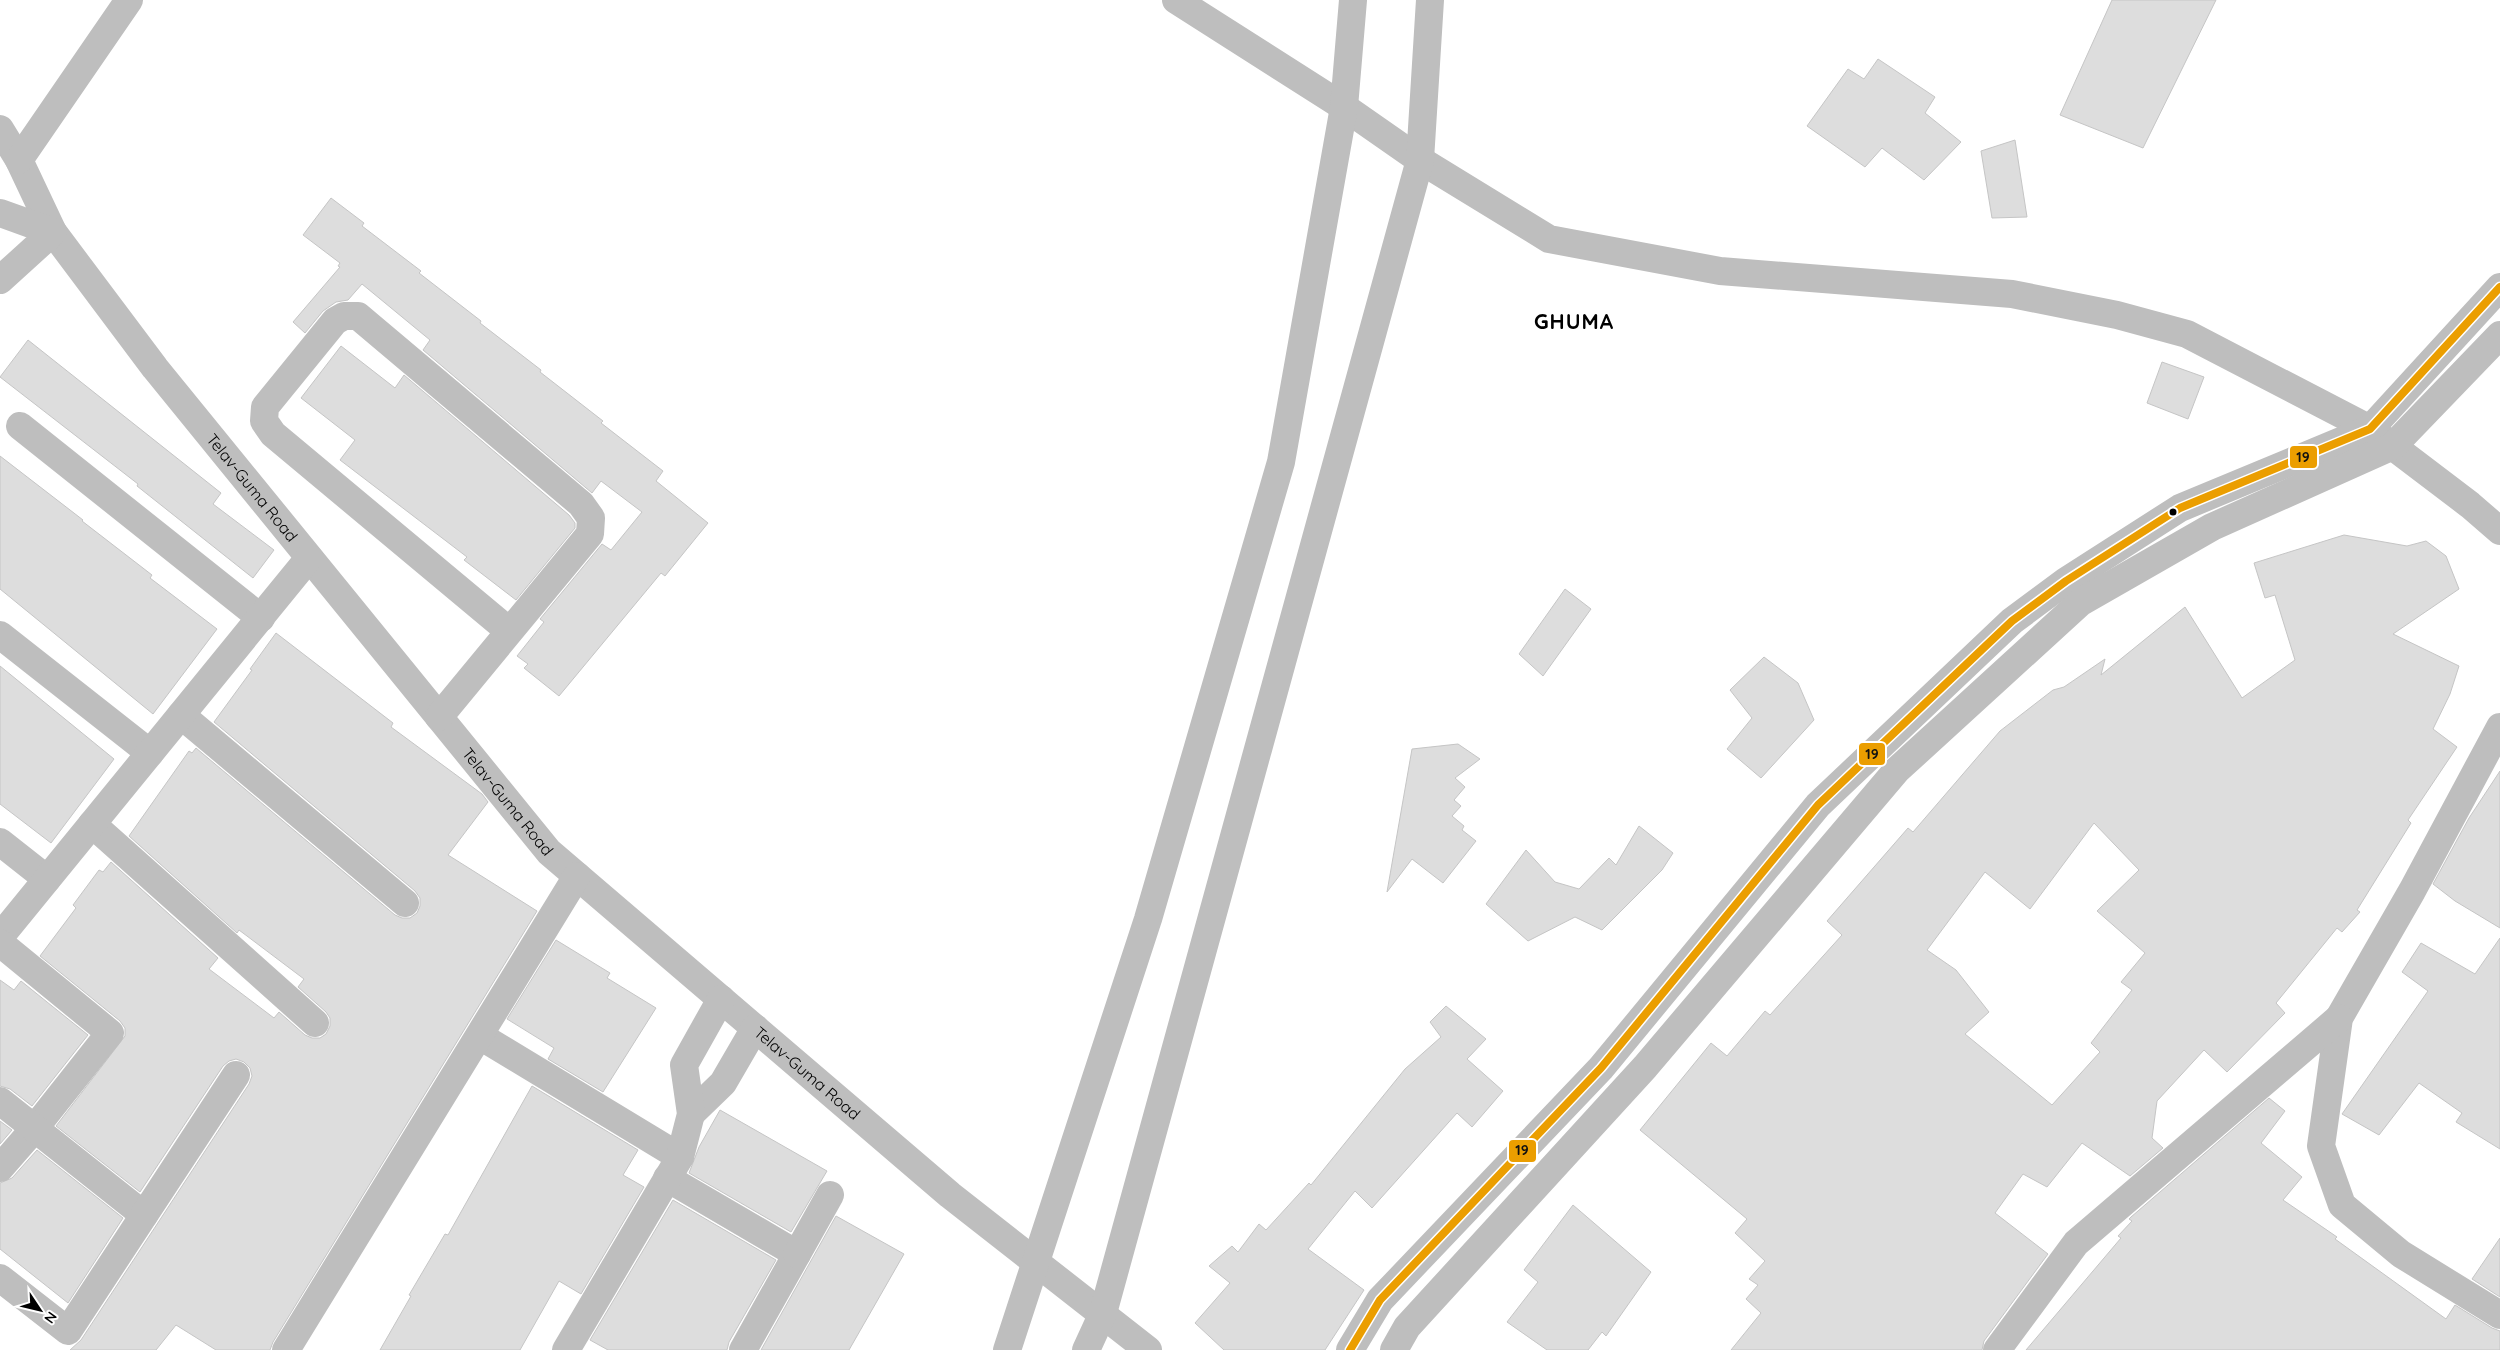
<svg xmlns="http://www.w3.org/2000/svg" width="2500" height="1350" font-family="Quicksand,sans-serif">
<rect width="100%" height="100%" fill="#fff"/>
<g fill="#ddd" stroke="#c5c5c5" fill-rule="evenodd">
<path d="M2112 0H2216L2143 148 2060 115Z"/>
<path d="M1878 59 1935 97 1925 113 1961 142 1924 180 1882 148 1865 167 1807 126 1848 69 1864 79Z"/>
<path d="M2015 140 2027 217 1992 218 1981 151Z"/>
<path d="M331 198 364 223 362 226 421 271 419 273 481 321 480 323 541 370 540 372 603 421 601 423 663 471 656 481 708 523 665 576 661 573 559 696 524 668 528 664 517 656 544 622 540 619 602 544 611 550 642 512 601 481 592 493 423 350 430 340 362 284 348 300 336 302 323 311 305 333 293 322 340 267 338 266 340 263 303 235Z"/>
<path d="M28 340 221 493 213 504 274 550 253 578 137 486 138 484 0 377Z"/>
<path d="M341 346 395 388 404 375 569 515 575 523V528L516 600 464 560 467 557 340 460 355 440 301 398Z"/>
<path d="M2162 362 2204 377 2188 419 2147 403Z"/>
<path d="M0 456 83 520 82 521 152 575 150 578 217 629 153 714 0 589Z"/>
<path d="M2344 535 2407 546 2426 541 2446 556 2459 589 2393 634 2459 666 2450 694 2433 729 2457 747 2408 820 2411 823 2357 910 2360 912 2342 932 2337 928 2276 1003 2285 1013 2227 1072 2204 1050 2157 1101 2152 1138 2163 1148 2130 1176 2082 1143 2047 1187 2023 1174 1995 1213 2048 1254 1984 1341 1982 1350H1731L1761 1313 1746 1299 1758 1285 1749 1279 1765 1261 1735 1233 1747 1219 1640 1130 1711 1043 1727 1056 1765 1011 1770 1015 1842 935 1827 921 1908 828 1913 832 2000 731 2053 690 2064 687 2105 659 2101 675 2185 607 2242 698 2295 660 2275 595 2265 598 2254 563ZM2094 823 2139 870 2097 911 2145 953 2121 982 2132 990 2091 1043 2100 1052 2052 1105 1965 1034 1989 1012 1956 970 1927 950 1985 872 2030 909Z"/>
<path d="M1565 589 1591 609 1543 676 1519 654Z"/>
<path d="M276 633 393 723 391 727 482 794 488 802 448 855 537 911 273 1342 270 1350H216L176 1325 156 1350H70L81 1340 249 1084 252 1076 250 1068 244 1062 236 1059 229 1061 223 1066 140 1192 56 1126 125 1036V1028L120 1021 40 956 76 908 73 905 99 870 103 872 111 862 218 958 209 969 274 1018 279 1012 305 1035 312 1038H320L326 1034 330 1026V1018L326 1012 298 987 304 979 239 930 237 933 129 836 189 751 192 753 196 748 395 915 402 918H410L417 913 420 906V898L415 891 214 722 252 670 250 669Z"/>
<path d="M1764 657 1798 683 1814 720 1761 778 1727 749 1752 718 1730 690Z"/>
<path d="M0 666 114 759 51 843 0 804Z"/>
<path d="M1458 744 1480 759 1455 778 1465 787 1454 800 1461 806 1452 816 1464 826 1462 830 1476 841 1443 883 1412 859 1387 892 1412 749Z"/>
<path d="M2500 771V928L2455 901 2433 884 2469 818Z"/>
<path d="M1639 826 1673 853 1662 870 1602 930 1575 917 1528 941 1486 904 1526 850 1555 882 1579 889 1609 858 1616 865Z"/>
<path d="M2500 938V1149L2456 1122 2462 1113 2419 1083 2379 1135 2342 1114 2428 991 2402 972 2421 943 2475 974Z"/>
<path d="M556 940 610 973 607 978 656 1008 603 1092 548 1059 554 1048 507 1019Z"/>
<path d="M0 980 14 990 21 981 88 1035 32 1106 10 1089 0 1086Z"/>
<path d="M1446 1006 1486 1039 1467 1059 1503 1091 1472 1127 1457 1113 1372 1208 1355 1191 1308 1249 1364 1290 1325 1350H1224L1195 1323 1230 1283 1209 1266 1232 1246 1238 1252 1259 1224 1266 1230 1309 1183 1311 1185 1405 1069 1441 1037 1430 1022Z"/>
<path d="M532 1086 638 1150 623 1175 644 1187 581 1294 559 1281 520 1350H380L411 1296 409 1295 445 1234 448 1235Z"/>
<path d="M2269 1098 2285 1111 2261 1143 2302 1177 2283 1200 2337 1237 2335 1239 2446 1319 2455 1305 2492 1328 2500 1331V1350H2026L2121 1238 2118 1236 2132 1221 2129 1219 2131 1217Z"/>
<path d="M720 1110 827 1171 791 1232 689 1173 699 1147Z"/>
<path d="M0 1121 12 1130 0 1144Z"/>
<path d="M37 1150 123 1218 68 1303 0 1249V1183L12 1178Z"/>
<path d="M673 1200 776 1260 729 1342 727 1350H608L590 1340Z"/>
<path d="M1573 1205 1651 1272 1606 1336 1602 1332 1588 1350H1547L1507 1322 1538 1282 1524 1270Z"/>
<path d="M836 1216 904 1254 849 1350H761Z"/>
<path d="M2500 1238V1297L2472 1279Z"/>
</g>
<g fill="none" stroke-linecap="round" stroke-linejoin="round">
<g stroke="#bebebe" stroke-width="28">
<path d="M1176 0 1344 107 1420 160 1549 239 1720 271 2012 294 2117 315 2187 334 2370 429 2470 505 2500 531"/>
<path id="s1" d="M0 129 19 160 53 232 155 368 549 852 950 1195 1148 1350"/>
<path d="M19 160 129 0"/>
<path d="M0 213 53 232 0 280"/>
<path d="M20 426 261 618"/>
<path d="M0 635 150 753"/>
<path d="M181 715 405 903"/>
<path d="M439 717 590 534 591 518 581 504 358 316H344L335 321 265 407 264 421 273 434 509 631"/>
<path d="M2500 727 2412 891 2339 1018 2321 1146 2342 1205 2401 1254 2500 1315"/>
<path d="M92 824 315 1023"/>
<path d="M0 842 47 879"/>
<path d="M0 937 309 558"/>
<path d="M0 943 110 1033 34 1129 0 1168"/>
<path d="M480 1036 680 1157"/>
<path d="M0 1101 144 1215"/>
<path d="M691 1114 723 1083 755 1028"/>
<path d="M667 1178 797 1254 743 1350"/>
<path d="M797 1254 830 1195"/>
<path d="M0 1278 68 1331 236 1075"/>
<path d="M286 1350 577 876"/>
<path d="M566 1350 680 1157 691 1114 684 1065 721 999"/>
<path d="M1007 1350 1148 919 1281 462 1344 107 1353 0"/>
<path d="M1086 1350 1103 1313 1420 160 1430 0"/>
<path d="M1350 1350 1380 1300 1601 1068 1818 805 2012 621 2066 581 2180 508 2370 429 2500 287"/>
<path d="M1394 1350 1407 1327 1645 1067 1897 770 2081 602 2212 527 2393 446 2500 335"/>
<path d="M1997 1350 2076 1243 2339 1018"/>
</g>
<g stroke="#fff" stroke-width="11">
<path id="bus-1" d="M1350 1350 1380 1300 1601 1068 1818 805 2012 621 2066 581 2180 508 2370 429 2500 287"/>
</g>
<use href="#bus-1" stroke="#eb9e00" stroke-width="8"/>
</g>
<circle fill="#000" stroke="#fff" stroke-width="2" cx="2173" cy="512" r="4.5"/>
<g text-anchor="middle" stroke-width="4.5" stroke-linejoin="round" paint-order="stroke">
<g font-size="16" fill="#000" stroke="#fff">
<text dy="6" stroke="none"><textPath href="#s1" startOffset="440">Telav-Guma Road</textPath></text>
<text dy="6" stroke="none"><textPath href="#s1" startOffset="845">Telav-Guma Road</textPath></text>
<text dy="6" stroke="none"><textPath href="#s1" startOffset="1250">Telav-Guma Road</textPath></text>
</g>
<g font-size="21" font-weight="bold" letter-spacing="1" fill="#000" stroke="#fff">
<text x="1574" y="329">GHUMA</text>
</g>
</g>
<g stroke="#fff" stroke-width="2">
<rect x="2289" y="445" width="29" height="24" rx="5" fill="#eb9e00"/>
<rect x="1858" y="742" width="28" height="24" rx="5" fill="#eb9e00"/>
<rect x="1508" y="1139" width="29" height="24" rx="5" fill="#eb9e00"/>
</g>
<g font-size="14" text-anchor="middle" font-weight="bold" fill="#111">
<text x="2303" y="462">19</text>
<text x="1872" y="759">19</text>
<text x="1522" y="1155">19</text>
</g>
<g transform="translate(40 1310) rotate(125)" stroke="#ffffff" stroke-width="4" paint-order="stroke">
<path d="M0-4L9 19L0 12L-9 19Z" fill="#000000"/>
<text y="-8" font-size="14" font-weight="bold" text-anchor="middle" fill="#000000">N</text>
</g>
</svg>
